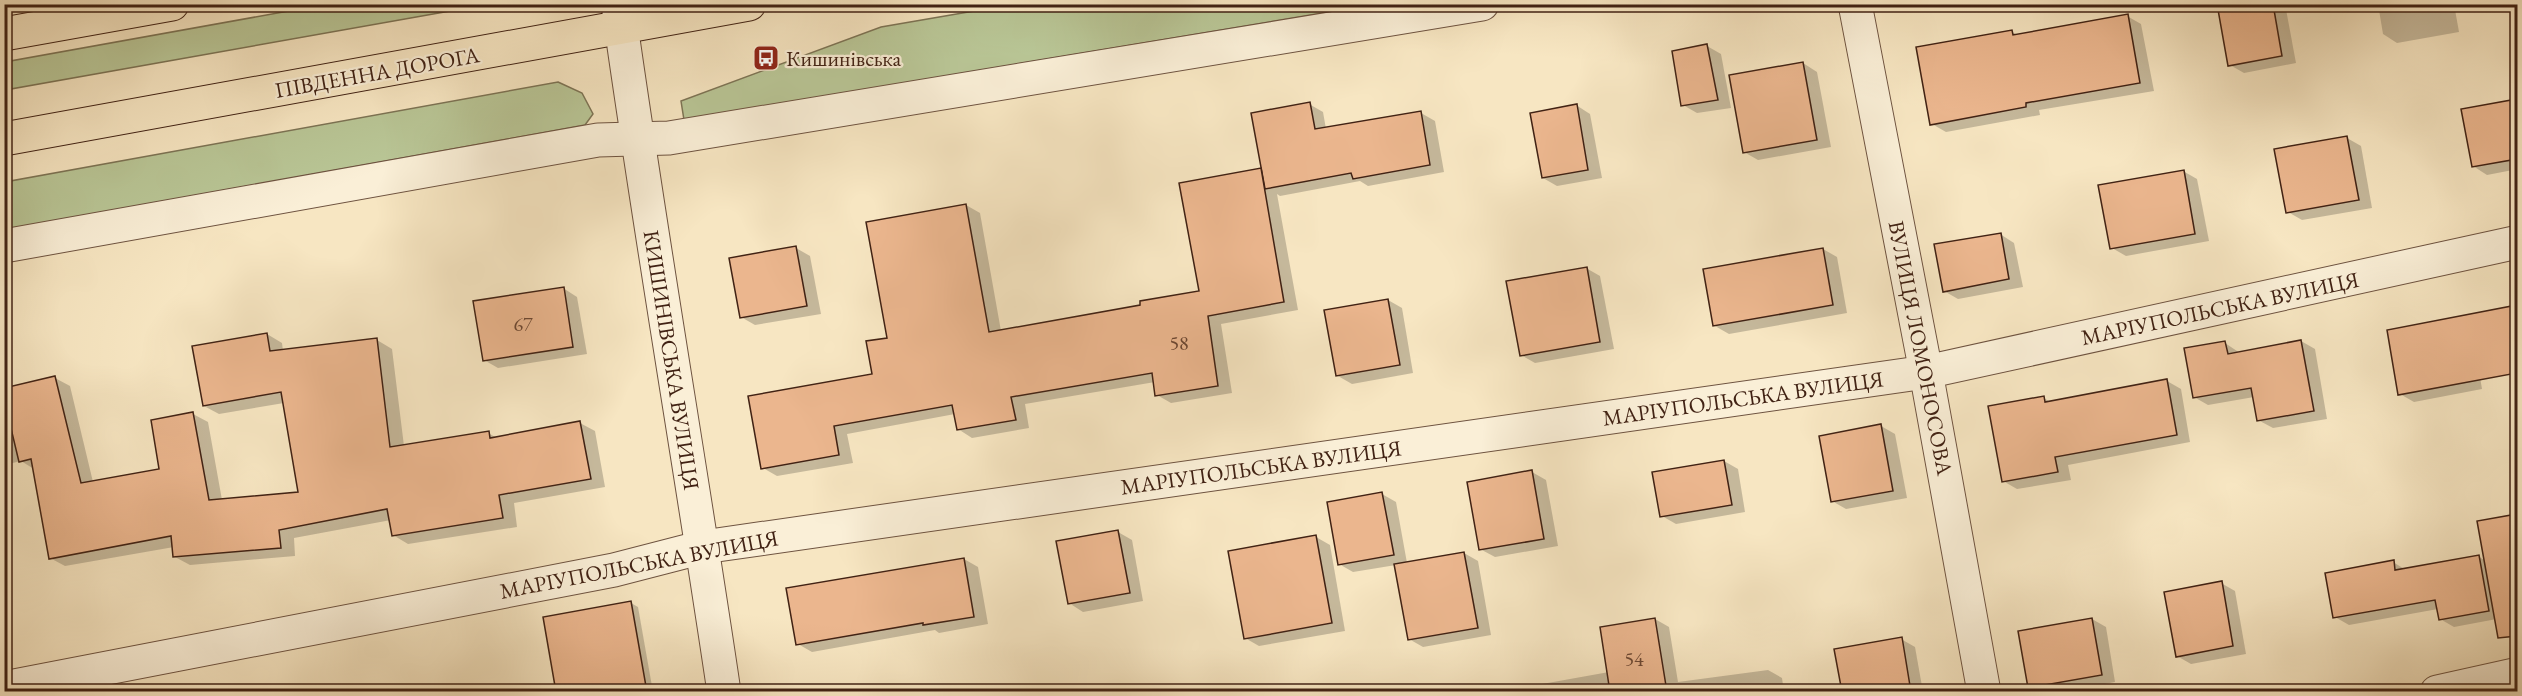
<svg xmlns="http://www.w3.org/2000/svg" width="2522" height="696" font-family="'EB Garamond',serif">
<rect width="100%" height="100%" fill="#f7e6c2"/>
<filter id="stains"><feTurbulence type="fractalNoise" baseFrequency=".00333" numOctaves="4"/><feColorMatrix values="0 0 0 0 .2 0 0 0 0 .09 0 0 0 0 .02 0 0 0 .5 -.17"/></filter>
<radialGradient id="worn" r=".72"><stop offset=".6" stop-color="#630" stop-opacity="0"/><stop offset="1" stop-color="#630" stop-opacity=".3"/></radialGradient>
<g fill="#b9c696" stroke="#7d7455" stroke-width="1.5">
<path d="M322 5H484L5 90V62Z"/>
<path d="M1009 5H1370L684 120 681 101 881 27Z"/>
<path d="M558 82 582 93 593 114 585 125 5 230V182Z"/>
</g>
<g fill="#0003">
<path d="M2219 4H2285L2296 63 2244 73 2230 65Z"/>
<path d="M2378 4H2454L2459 32 2397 43 2383 34Z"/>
<path d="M2127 16 2141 24 2154 91 2039 110 2040 115 1946 132 1932 124 2012 32 2018 35Z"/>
<path d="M1707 46 1721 54 1731 108 1697 113 1683 105Z"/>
<path d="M1803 63 1817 72 1831 147 1758 160 1744 152Z"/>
<path d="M2518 100V169L2487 175 2473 166 2463 110Z"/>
<path d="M1309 104 1323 112 1326 129 1421 113 1435 121 1444 172 1368 186 1360 181 1280 196 1277 194 1298 310 1221 324 1232 393 1171 403 1157 395 1155 382 1025 404 1029 428 972 438 958 429 955 414 847 434 853 463 777 476 763 468 874 375 889 339 966 205 980 213 1001 331 1142 306 1201 293 1261 170 1263 171Z"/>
<path d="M1576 105 1590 114 1602 178 1557 186 1543 178Z"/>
<path d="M2347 138 2361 146 2372 208 2302 220 2288 212Z"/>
<path d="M2183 171 2197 179 2209 241 2126 256 2112 248Z"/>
<path d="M2000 234 2014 243 2023 287 1958 299 1944 291Z"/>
<path d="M796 248 810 256 821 314 755 325 741 317Z"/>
<path d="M1823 249 1837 257 1847 313 1729 334 1715 326Z"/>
<path d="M1586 268 1600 276 1614 349 1535 363 1521 355Z"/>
<path d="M563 288 577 297 587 354 498 368 484 360Z"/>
<path d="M1388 300 1402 308 1413 373 1352 384 1338 376Z"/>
<path d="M2518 307V371L2480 377 2482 389 2414 402 2400 394 2388 331Z"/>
<path d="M267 334 282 343 283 351 377 340 392 349 404 446 488 433 497 438 580 423 595 431 605 487 514 503 517 527 408 544 393 535 391 520 294 538 295 556 190 565 175 557 174 547 65 566 50 558 34 469 21 461 4 465V389L55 378 70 386 93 482 161 470 193 414 208 422 222 500 300 494 284 403 219 414 204 406Z"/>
<path d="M2301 341 2315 349 2327 419 2273 428 2258 420 2254 397 2208 405 2194 397 2225 343 2240 353Z"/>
<path d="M2167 381 2181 389 2190 442 2068 465 2071 480 2017 489 2003 481 2044 398 2050 402Z"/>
<path d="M1881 426 1895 434 1907 498 1846 509 1832 501Z"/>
<path d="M1724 461 1738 469 1745 512 1676 524 1662 516Z"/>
<path d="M1532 472 1546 480 1558 546 1495 557 1480 549Z"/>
<path d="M1382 494 1396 502 1407 563 1464 553 1478 561 1491 635 1423 647 1409 639 1396 565 1353 572 1339 564Z"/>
<path d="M2518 516V592L2504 594 2502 618 2454 627 2440 619 2438 609 2349 625 2335 617 2393 562 2406 570 2479 557 2486 561 2479 523Z"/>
<path d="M1118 532 1132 540 1143 601 1083 612 1069 603Z"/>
<path d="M1316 537 1330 545 1345 631 1259 646 1245 638Z"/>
<path d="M964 559 978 567 988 624 939 633 935 630 812 652 798 644Z"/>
<path d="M2221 583 2235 591 2246 654 2191 664 2177 656Z"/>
<path d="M631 603 638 607 653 692H557Z"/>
<path d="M1655 619 1669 627 1678 682 1768 670 1782 678 1784 692H1516L1515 689 1609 672Z"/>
<path d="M2092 619 2106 627 2115 682 2064 692H2037L2029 687Z"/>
<path d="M1901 639 1915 647 1923 692H1844Z"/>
</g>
<g fill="#ebb68e" stroke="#412214" stroke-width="1.5">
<path d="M2217 4H2273L2282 56 2228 66Z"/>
<path d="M2128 14 2140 83 2026 103V107L1930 125 1916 47 2012 30 2013 35Z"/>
<path d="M1707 44 1718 100 1681 106 1672 51Z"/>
<path d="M1803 62 1817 140 1743 153 1729 75Z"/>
<path d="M2517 99V159L2472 167 2461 109Z"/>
<path d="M1310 102 1315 129 1421 111 1430 165 1353 179 1351 173 1265 189 1251 113Z"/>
<path d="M1577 104 1588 170 1542 178 1530 113Z"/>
<path d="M2347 136 2359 200 2286 213 2274 149Z"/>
<path d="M1261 168 1284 302 1208 316 1218 386 1155 396 1152 373 1011 397 1016 420 957 430 952 405 834 426 839 455 761 469 748 396 872 374 866 341 887 338 866 222 966 204 989 332 1140 305V301L1199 291 1179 183Z"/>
<path d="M2184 170 2195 234 2110 249 2098 185Z"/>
<path d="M2001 233 2009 279 1943 292 1934 244Z"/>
<path d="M796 246 807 306 740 318 729 258Z"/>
<path d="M1823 248 1833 305 1713 326 1703 269Z"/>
<path d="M1587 267 1600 342 1520 356 1506 281Z"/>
<path d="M564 287 573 347 483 361 473 301Z"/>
<path d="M1388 299 1400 365 1336 376 1324 310Z"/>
<path d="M2517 305V373L2398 395 2387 330Z"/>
<path d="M267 333 270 351 377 338 390 447 489 431 490 438 580 421 591 479 499 495 503 518 392 536 387 509 279 530 281 548 173 557 171 536 49 559 31 459 19 462 4 399V388L55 376 81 483 159 469 151 420 193 412 209 500 298 492 281 392 203 406 192 346Z"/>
<path d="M2301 340 2314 411 2257 421 2251 388 2193 398 2184 348 2225 341 2228 354Z"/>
<path d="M2167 379 2177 435 2055 457 2058 472 2002 482 1988 406 2044 396 2045 402Z"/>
<path d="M1881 424 1893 491 1831 502 1819 436Z"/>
<path d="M1724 460 1732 505 1660 517 1652 472Z"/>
<path d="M1532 470 1544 539 1479 550 1467 482Z"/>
<path d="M1382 492 1394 555 1338 565 1327 502Z"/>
<path d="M2517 514V636L2498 638 2477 521Z"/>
<path d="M1118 530 1130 593 1068 604 1056 541Z"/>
<path d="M1316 535 1332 623 1244 639 1228 551Z"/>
<path d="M1464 552 1478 628 1408 640 1394 564Z"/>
<path d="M2479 555 2489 611 2439 620 2435 600 2333 618 2325 573 2394 560 2395 570Z"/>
<path d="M964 558 974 617 923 625V623L796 645 786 588Z"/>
<path d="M2222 581 2233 646 2176 657 2164 592Z"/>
<path d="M631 601 647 692H556L543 617Z"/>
<path d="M1655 618 1667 692H1610L1600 627Z"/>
<path d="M2092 618 2102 675 2028 688 2018 631Z"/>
<path d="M1902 637 1911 692H1842L1834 649Z"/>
</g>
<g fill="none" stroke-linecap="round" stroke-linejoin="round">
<g stroke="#6e5340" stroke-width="35">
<g id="minor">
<path d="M618 4C650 234 690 462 724 692"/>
<path d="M1855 4 1926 372 1984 692"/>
<path d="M4 246 598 140 669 138 1482 4"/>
<path d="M4 688 614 570 703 547 1926 372 2518 242"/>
<path d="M2437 692 2518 674"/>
</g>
</g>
<g stroke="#412214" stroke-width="35">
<g id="major">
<path d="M4 34 172 4"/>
<path d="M4 139 749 4"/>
</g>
</g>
<use href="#minor" stroke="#faefd7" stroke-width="33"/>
<use href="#major" stroke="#f7e6c2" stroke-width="33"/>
</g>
<defs>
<g id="bus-square" transform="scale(1.35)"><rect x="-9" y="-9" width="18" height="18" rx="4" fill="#8f2418" stroke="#faefd7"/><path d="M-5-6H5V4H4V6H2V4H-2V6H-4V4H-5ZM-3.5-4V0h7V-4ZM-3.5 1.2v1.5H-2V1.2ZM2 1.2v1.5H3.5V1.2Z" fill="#fff"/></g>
</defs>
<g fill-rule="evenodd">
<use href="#bus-square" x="766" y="58"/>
</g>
<g text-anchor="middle" stroke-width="4.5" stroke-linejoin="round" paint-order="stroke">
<g font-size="20" fill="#6c4732">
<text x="523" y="331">67</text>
<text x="1179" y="350">58</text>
<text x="1634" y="666">54</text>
</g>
<g font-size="22" fill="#412214" stroke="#faefd7" text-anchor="start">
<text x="786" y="66">Кишинівська</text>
</g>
<g font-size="22" fill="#412214" stroke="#faefd7">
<text transform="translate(377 72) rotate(-10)" y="8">ПІВДЕННА ДОРОГА</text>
<text transform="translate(2220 308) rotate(-12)" y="8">МАРІУПОЛЬСЬКА ВУЛИЦЯ</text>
<text transform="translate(1921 348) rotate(79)" y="8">ВУЛИЦЯ ЛОМОНОСОВА</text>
<text transform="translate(672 360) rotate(81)" y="8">КИШИНІВСЬКА ВУЛИЦЯ</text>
<text transform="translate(1743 398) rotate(-8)" y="8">МАРІУПОЛЬСЬКА ВУЛИЦЯ</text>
<text transform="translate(1261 467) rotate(-8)" y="8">МАРІУПОЛЬСЬКА ВУЛИЦЯ</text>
<text transform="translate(639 564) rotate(-11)" y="8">МАРІУПОЛЬСЬКА ВУЛИЦЯ</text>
</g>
</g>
<rect width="2522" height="696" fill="none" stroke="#f7e6c2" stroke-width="24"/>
<rect x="6" y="6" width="2510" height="684" fill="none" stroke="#412214" stroke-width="3"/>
<rect x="12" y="12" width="2498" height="672" fill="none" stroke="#412214" stroke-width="1.5"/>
<rect width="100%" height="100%" filter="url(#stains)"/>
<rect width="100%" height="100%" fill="url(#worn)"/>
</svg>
